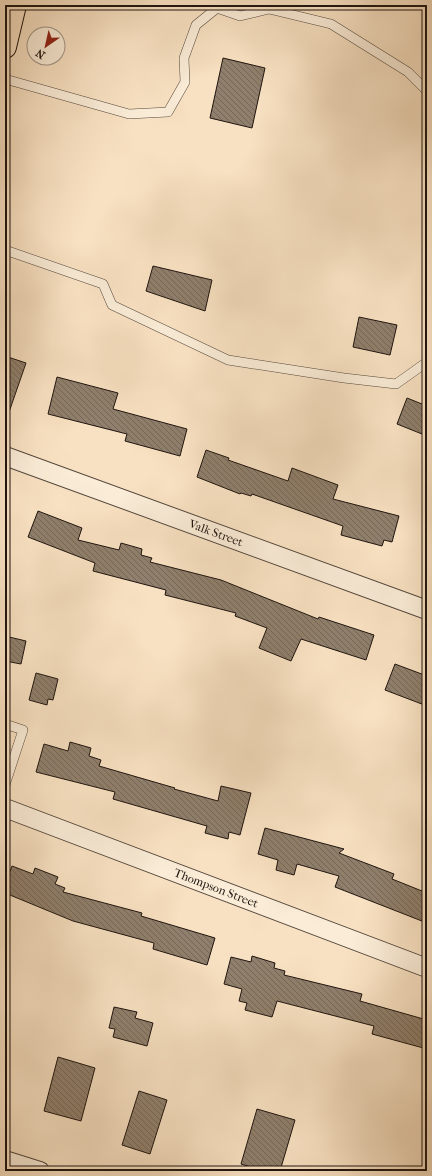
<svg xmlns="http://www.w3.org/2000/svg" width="432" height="1176" font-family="'IM FELL French Canon',serif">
<defs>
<pattern id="building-back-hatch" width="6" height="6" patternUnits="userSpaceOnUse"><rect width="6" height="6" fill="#8f7f6c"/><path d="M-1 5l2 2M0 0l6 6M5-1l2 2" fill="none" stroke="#746757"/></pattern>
</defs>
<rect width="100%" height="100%" fill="#f8e1c2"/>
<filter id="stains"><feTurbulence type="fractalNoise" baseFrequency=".005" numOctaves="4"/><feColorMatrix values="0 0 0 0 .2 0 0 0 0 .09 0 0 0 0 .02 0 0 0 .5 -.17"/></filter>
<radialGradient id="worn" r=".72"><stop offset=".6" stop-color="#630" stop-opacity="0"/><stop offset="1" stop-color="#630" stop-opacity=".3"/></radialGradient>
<g fill="url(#building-back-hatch)" stroke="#1e140f">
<path d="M223 58 265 68 252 128 210 118Z"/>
<path d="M153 266 212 280 205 311 146 291Z"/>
<path d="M359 317 397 325 390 355 353 347Z"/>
<path d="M5 356 26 363 8 415H5Z"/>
<path d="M57 377 118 393 113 409 187 429 180 456 125 441 127 434 48 414Z"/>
<path d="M407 398 427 406V436L397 424Z"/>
<path d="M206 450 229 458 228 460 288 481 292 468 338 485 333 499 399 516 392 542 384 540 382 546 341 535 343 526 252 494 251 496 241 493 240 494 197 477Z"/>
<path d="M38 511 82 528 78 540 119 550 121 543 142 549 141 555 152 558 150 562 221 580 318 619 319 617 374 635 366 660 301 639 291 661 259 648 267 628 235 616 236 613 165 595 166 590 93 571 95 563 28 537Z"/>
<path d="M5 636 26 641 21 664 5 661Z"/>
<path d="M395 664 427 676V706L385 690Z"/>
<path d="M36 673 58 679 53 700 48 699 47 705 29 700Z"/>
<path d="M70 742 91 748 89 756 101 760 99 766 175 788 174 789 218 801 221 786 251 793 240 835 229 832 228 839 205 833 207 826 113 799 115 792 36 772 44 744 68 751Z"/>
<path d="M265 828 344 849 339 853 394 874 392 879 427 893V923L335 887 339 876 297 864 294 875 276 870 278 860 258 854Z"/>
<path d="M12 866 33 874 35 868 58 877 55 884 65 888 63 892 142 913 141 916 215 938 207 965 153 949 154 943 73 921 5 893V884Z"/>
<path d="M252 956 275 963 274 968 285 971 284 975 362 994 360 1001 427 1020V1049L372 1034 374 1026 277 1001 272 1017 245 1010 247 1003 239 1001 242 989 224 984 231 957 251 962Z"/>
<path d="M114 1007 137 1012 135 1018 153 1023 147 1046 113 1037 115 1029 109 1028Z"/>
<path d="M58 1057 95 1068 81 1121 44 1111Z"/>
<path d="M139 1091 167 1100 150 1154 122 1145Z"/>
<path d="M257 1109 295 1120 280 1171H264L241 1164Z"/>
</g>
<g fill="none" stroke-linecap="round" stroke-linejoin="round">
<g stroke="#54473c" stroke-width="10">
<g id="lane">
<path d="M5 79 129 114 168 112 185 82 184 58 196 25 217 8 240 16 269 9 331 24 408 72 427 91"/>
<path d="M5 250 103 284 112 305 228 360 344 378 396 384 427 362"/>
<path d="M5 724 23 730 5 785"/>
</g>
</g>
<g stroke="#54473c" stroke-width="20">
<g id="street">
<path d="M5 456 427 610"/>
<path d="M5 808 427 968"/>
<path d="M5 1160 40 1171"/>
</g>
</g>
<g stroke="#1e140f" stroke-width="24">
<path id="primary" d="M5 47 15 5"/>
</g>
<use href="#lane" stroke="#faecd7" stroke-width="9"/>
<use href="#street" stroke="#faecd7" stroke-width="18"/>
<use href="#primary" stroke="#f8e1c2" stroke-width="22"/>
</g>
<g text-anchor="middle" stroke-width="3.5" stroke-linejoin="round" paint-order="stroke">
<g font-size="12" fill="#1e140f" stroke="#faecd7">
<text transform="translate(216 533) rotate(20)" y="4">Valk Street</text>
<text transform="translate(216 888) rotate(21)" y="4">Thompson Street</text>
</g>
</g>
<rect width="432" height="1176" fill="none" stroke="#f8e1c2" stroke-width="20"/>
<rect x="6" y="6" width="420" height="1164" fill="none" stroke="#1e140f" stroke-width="2"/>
<rect x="10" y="10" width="412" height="1156" fill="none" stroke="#1e140f"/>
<g transform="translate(46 46) rotate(214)"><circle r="19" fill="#faecd7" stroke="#a29687"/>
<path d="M0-3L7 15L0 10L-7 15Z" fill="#8f2418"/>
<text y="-6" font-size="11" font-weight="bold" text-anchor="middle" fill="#1e140f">N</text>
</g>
<rect width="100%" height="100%" filter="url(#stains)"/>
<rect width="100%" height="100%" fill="url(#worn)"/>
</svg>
